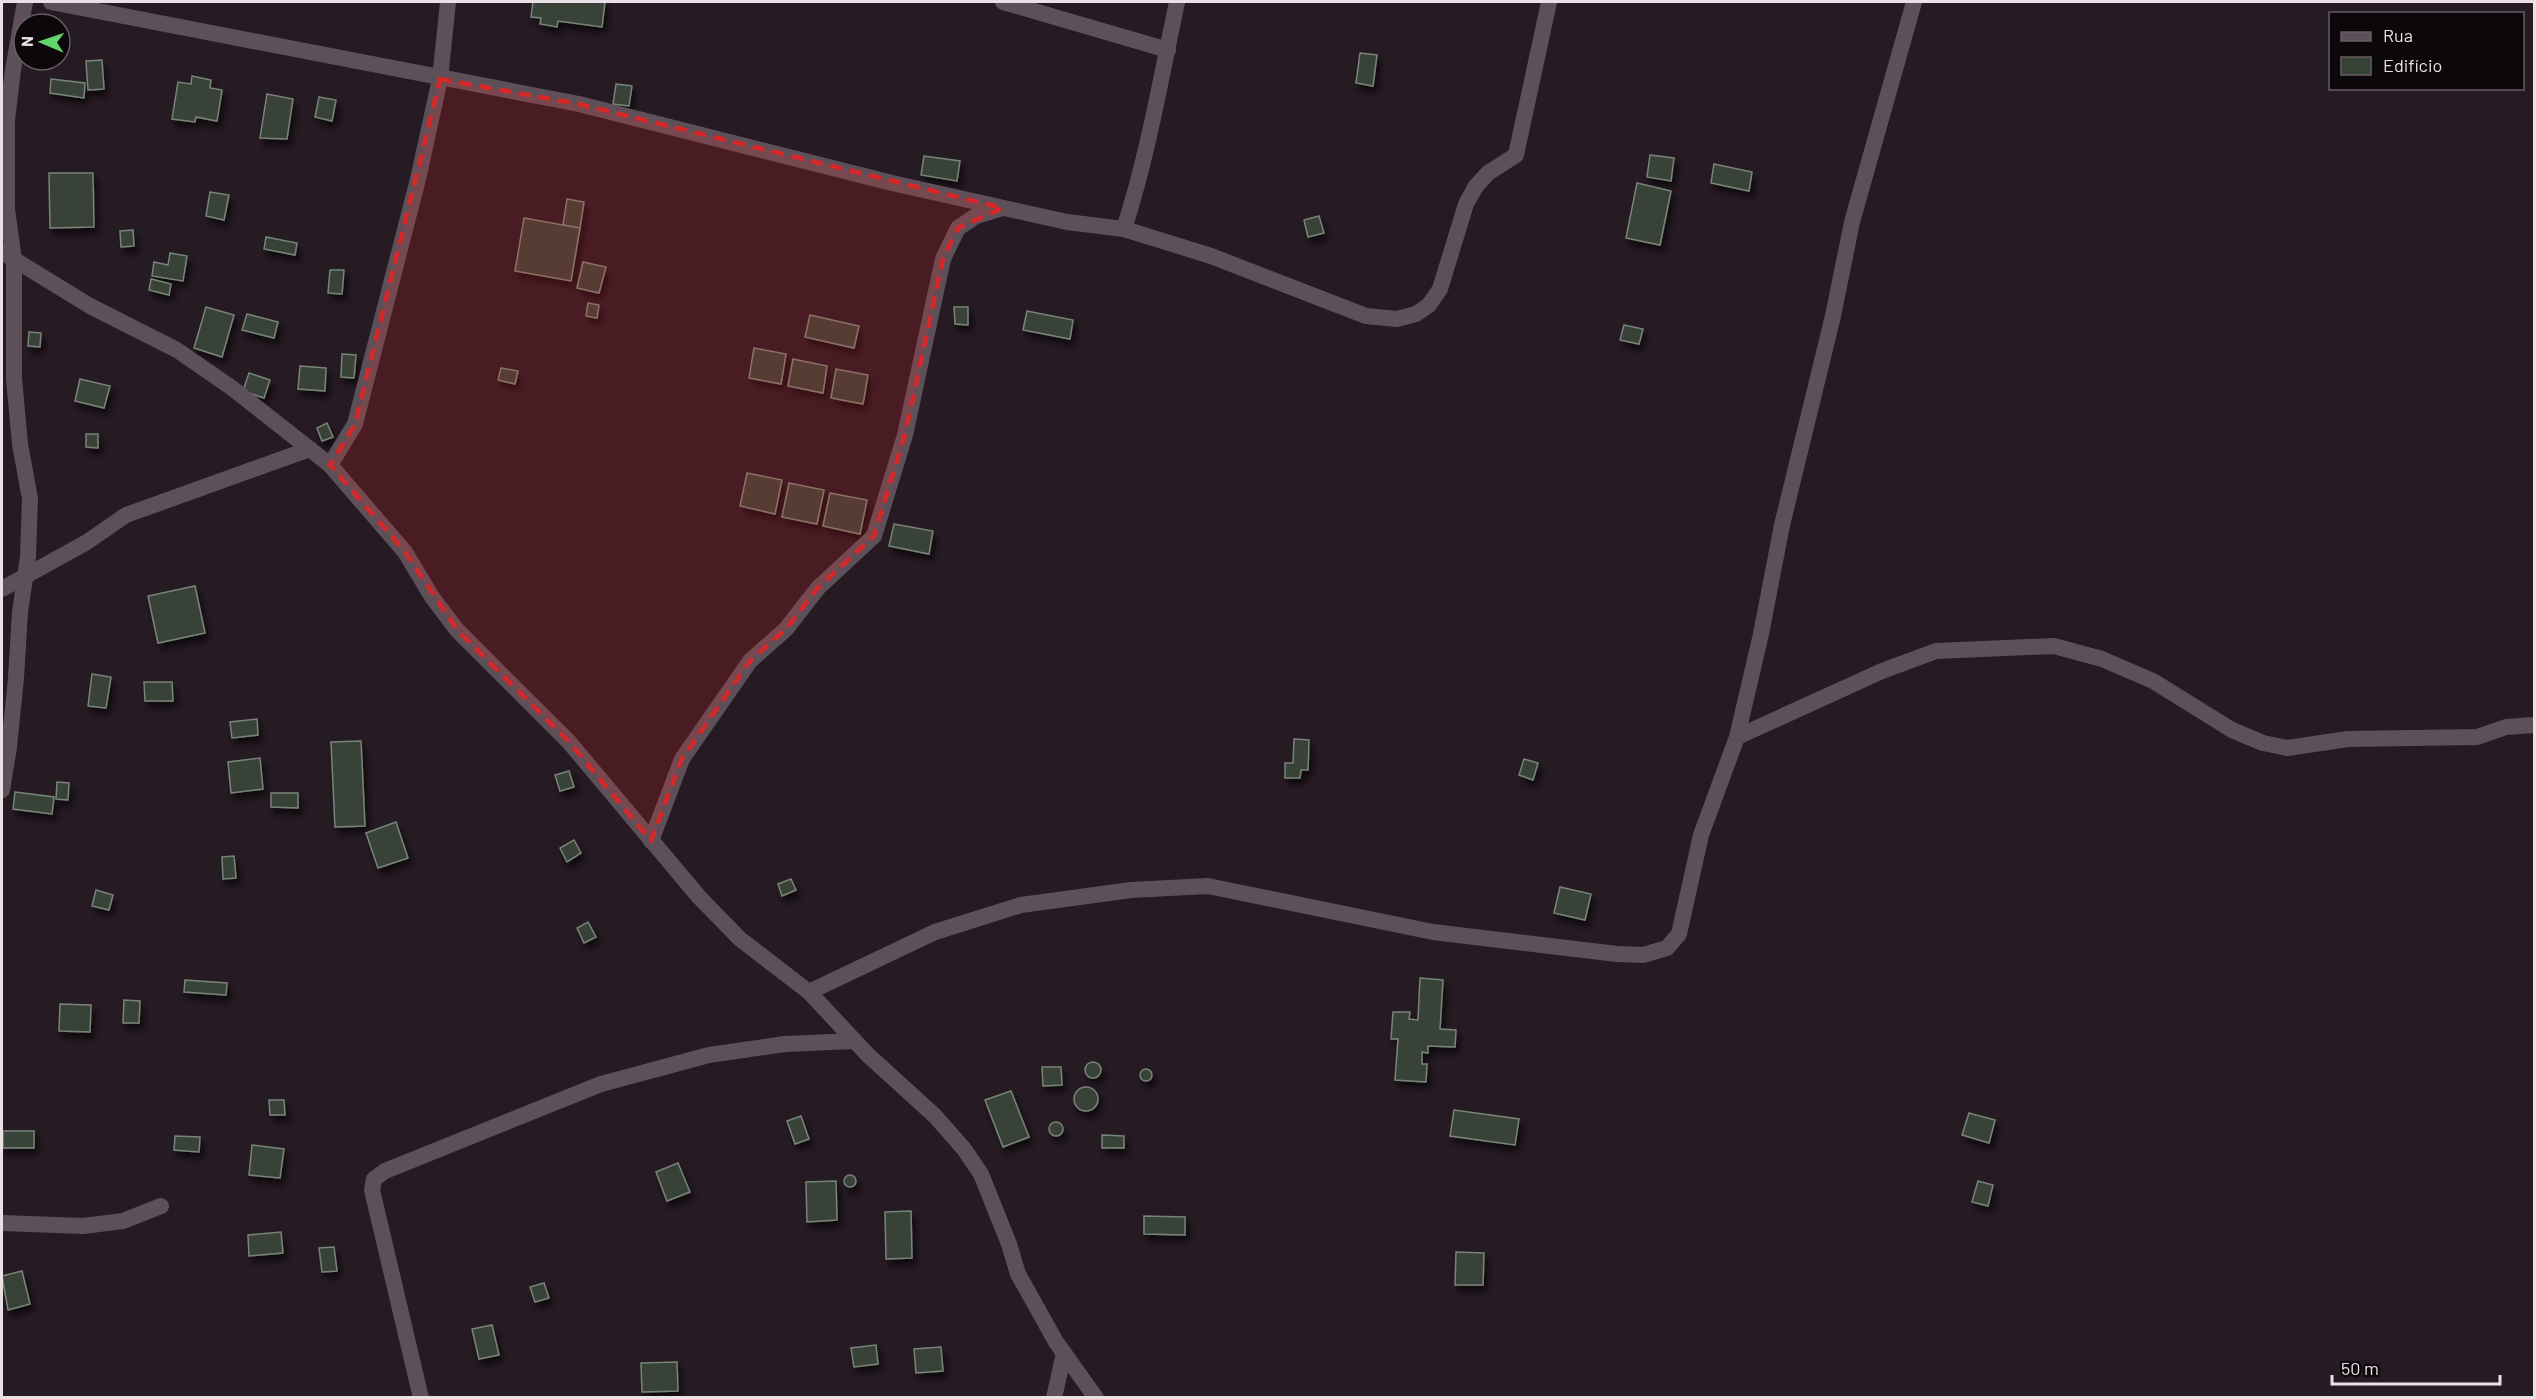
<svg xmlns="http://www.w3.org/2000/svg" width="2536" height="1399" font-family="Barlow,sans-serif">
<defs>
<filter id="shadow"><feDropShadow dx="3.5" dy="6" stdDeviation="3" flood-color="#0009"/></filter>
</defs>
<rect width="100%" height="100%" fill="#261a23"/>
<g fill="#374237" stroke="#788478" stroke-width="1.5" filter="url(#shadow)">
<path d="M533 2H605L602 27 558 21 557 27 540 24 541 18 531 17Z"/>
<path d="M1360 53 1377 55 1373 86 1356 83Z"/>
<path d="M102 60 104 89 88 90 86 61Z"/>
<path d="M192 76 211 80 210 88 222 90 217 121 196 117 195 122 172 119 178 82 191 84Z"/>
<path d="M51 79 85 83 84 98 50 93Z"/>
<path d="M616 84 632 86 629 106 613 104Z"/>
<path d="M267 94 293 99 287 139 260 138Z"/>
<path d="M319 97 336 100 332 121 315 117Z"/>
<path d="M1650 155 1674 158 1671 181 1647 177Z"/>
<path d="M924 156 960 161 957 181 921 175Z"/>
<path d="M1714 164 1752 172 1749 191 1711 183Z"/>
<path d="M49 173H93L94 227 50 228Z"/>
<path d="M1637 183 1671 191 1660 245 1626 238Z"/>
<path d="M210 192 229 195 224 220 206 216Z"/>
<path d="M567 199 584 202 580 228 563 225Z"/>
<path d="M1319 216 1324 233 1308 237 1304 220Z"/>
<path d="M524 218 580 228 571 281 515 271Z"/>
<path d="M133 230 134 246 121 247 120 231Z"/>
<path d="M266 237 297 243 295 255 264 249Z"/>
<path d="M170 253 187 256 183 281 152 276 154 262 168 265Z"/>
<path d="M583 262 606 267 599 293 577 288Z"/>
<path d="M330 270H344L342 294 328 293Z"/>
<path d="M151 279 171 284 169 295 149 290Z"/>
<path d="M588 303 599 305 597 318 586 316Z"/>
<path d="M206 307 234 315 222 357 194 348Z"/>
<path d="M954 307H968V325L955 324Z"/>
<path d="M1027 311 1073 320 1070 339 1023 330Z"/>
<path d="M247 314 278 322 274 338 242 330Z"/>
<path d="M810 315 859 326 854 348 805 337Z"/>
<path d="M1624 325 1643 329 1639 344 1620 340Z"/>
<path d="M29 332 41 333 40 347 28 346Z"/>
<path d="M754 348 786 354 781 384 749 378Z"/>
<path d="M342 354 356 355 354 378 341 377Z"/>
<path d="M793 359 827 366 823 393 788 386Z"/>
<path d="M300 366 326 368 325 391 298 389Z"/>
<path d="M501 368 518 371 515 384 498 380Z"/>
<path d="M836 369 868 375 863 404 831 398Z"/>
<path d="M249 373 270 380 264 398 243 391Z"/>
<path d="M80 379 110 386 104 408 75 401Z"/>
<path d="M327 423 333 437 322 441 317 428Z"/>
<path d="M86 434H98V448L86 447Z"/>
<path d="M747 473 782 480 775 514 740 506Z"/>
<path d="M789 483 824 490 817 524 782 517Z"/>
<path d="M830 493 867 500 860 534 823 526Z"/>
<path d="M894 524 933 531 929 554 889 546Z"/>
<path d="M195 586 205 633 158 643 148 596Z"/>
<path d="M92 674 111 677 106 708 88 706Z"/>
<path d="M144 682H172L173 701H145Z"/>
<path d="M257 719 258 735 232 738 230 722Z"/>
<path d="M1294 739 1309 740 1308 770H1301L1300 778H1285V763H1293Z"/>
<path d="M361 741 365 826 335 827 331 742Z"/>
<path d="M260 758 263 789 231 793 228 762Z"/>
<path d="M1524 759 1538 763 1533 780 1519 775Z"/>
<path d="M569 771 574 787 560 791 555 775Z"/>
<path d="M57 782 69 783 68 800 56 799Z"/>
<path d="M15 792 54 797 52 814 13 809Z"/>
<path d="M271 793H298V808L271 807Z"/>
<path d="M396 822 408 858 378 868 366 833Z"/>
<path d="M574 840 581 853 567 862 560 848Z"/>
<path d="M234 856 236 878 223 879 222 857Z"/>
<path d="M791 879 796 890 782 896 778 884Z"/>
<path d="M1560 887 1591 894 1585 920 1554 913Z"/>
<path d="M96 890 113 895 109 910 92 906Z"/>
<path d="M588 922 596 937 584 943 577 928Z"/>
<path d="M1420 978 1443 980 1440 1029 1456 1030 1455 1047 1428 1046V1053L1422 1052V1064H1427L1426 1082 1395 1080 1398 1039H1391L1393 1012H1410L1409 1019 1418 1020Z"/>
<path d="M185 980 227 983 226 995 184 992Z"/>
<path d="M124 1000 140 1001 139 1023H123Z"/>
<path d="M60 1004 91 1005 90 1032 59 1031Z"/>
<circle cx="1093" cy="1070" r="8"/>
<path d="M1042 1067H1061L1062 1085 1043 1086Z"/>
<circle cx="1146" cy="1075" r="6"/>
<circle cx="1086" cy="1099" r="12"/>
<path d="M1011 1091 1029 1137 1003 1147 985 1100Z"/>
<path d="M269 1100H284L285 1115H270Z"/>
<path d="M1454 1110 1519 1119 1515 1145 1450 1136Z"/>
<path d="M1969 1113 1995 1120 1989 1143 1962 1135Z"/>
<path d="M801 1116 809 1139 795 1144 787 1121Z"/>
<circle cx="1056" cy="1129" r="7"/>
<rect x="3" y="1131" width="31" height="17"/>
<path d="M1102 1135 1124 1136V1148H1102Z"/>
<path d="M175 1136 200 1137 199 1152 174 1150Z"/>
<path d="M252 1145 284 1149 280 1178 249 1175Z"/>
<path d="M678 1163 690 1192 667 1201 656 1172Z"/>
<circle cx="850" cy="1181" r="6"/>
<path d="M836 1181 837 1220 807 1222 806 1182Z"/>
<path d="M1978 1181 1993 1185 1988 1206 1972 1202Z"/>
<path d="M911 1211 912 1258 886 1259 885 1212Z"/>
<path d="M1144 1216 1185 1217V1235L1144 1234Z"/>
<path d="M281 1232 283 1253 249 1256 248 1235Z"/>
<path d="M334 1247 337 1271 322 1272 319 1248Z"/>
<path d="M1456 1252 1484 1253 1483 1285H1455Z"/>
<path d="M22 1271 30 1304 8 1310 2 1276Z"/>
<path d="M544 1283 549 1298 535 1302 530 1287Z"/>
<path d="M492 1325 499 1355 479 1359 472 1329Z"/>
<path d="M876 1345 878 1364 854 1367 851 1348Z"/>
<path d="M941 1347 943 1371 916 1373 914 1349Z"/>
<path d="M677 1362 678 1391 642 1392 641 1363Z"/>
</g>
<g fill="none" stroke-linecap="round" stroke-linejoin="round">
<g stroke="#5e5059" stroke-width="16">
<path d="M51 2 579 104 892 183 1067 222 1124 229 1211 256 1366 316 1397 319 1416 314 1429 305 1440 289 1466 204 1476 186 1488 173 1516 155 1549 2"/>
<path d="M1003 2 1168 50"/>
<path d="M1124 229C1148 154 1161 78 1177 2"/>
<path d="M2 252 90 306 177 350 232 388 330 465 405 552 432 597 457 630 569 742 699 897 740 939 809 992 868 1055 935 1116 964 1149 981 1174 1009 1244 1018 1274 1056 1342 1096 1398"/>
<path d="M330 465 355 424 418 179 440 79 448 2"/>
<path d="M2 589 87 542 126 515 310 449"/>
<path d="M1737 737 1882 671 1936 651 2054 646 2102 659 2153 681 2232 730 2263 743 2287 748 2348 739 2477 737 2506 727 2534 725"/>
<path d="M2 790 9 747 16 678 20 612 28 557 30 499 20 444 14 379V260L7 209V120L13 70 25 2"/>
<path d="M651 841 682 759 750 661 786 629 818 588 874 536 905 435 943 259 958 228 976 216 1002 208"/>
<path d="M809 992 935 932 1021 905 1131 890 1208 886 1433 932 1617 954 1643 955 1667 948 1679 934 1701 835 1737 737 1761 634 1782 525 1833 316 1852 222 1914 2"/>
<path d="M2 1223 83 1226 123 1221 161 1206"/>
<path d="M421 1398 372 1190 374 1179 385 1171 601 1084 709 1055 785 1044 854 1041"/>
<path d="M1054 1398 1064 1353"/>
</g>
</g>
<path fill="#d62828" fill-opacity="0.2" stroke="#d62828" stroke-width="4.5" stroke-dasharray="12 8" stroke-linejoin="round" d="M440 79 579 104 1003 208 958 228 943 259 905 435 874 536 818 588 786 629 750 661 682 759 651 841 569 742 457 630 405 552 330 465 355 424Z"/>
<rect width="2536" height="1399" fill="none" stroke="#eae1e6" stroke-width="6"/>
<rect x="2329" y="12" width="195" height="78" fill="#0c070a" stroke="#655e62" stroke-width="1.5"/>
<rect x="2341" y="32" width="30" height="9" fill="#5e5059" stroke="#655e62" stroke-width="1.5"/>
<text x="2383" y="42" font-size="18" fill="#eae1e6">Rua</text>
<rect x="2341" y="57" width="30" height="18" fill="#374237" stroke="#655e62" stroke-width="1.5"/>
<text x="2383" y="72" font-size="18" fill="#eae1e6">Edifício</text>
<g transform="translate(42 42) rotate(272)"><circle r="28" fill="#0c070a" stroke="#655e62" stroke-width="1.5"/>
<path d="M0-4.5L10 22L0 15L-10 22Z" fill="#62d469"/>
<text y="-9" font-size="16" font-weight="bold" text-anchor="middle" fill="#eae1e6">N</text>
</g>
<path d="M2332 1375v9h168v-9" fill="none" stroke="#eae1e6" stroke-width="3"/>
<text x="2341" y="1375" font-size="18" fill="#eae1e6" stroke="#0c070a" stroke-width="4.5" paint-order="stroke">50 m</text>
</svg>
